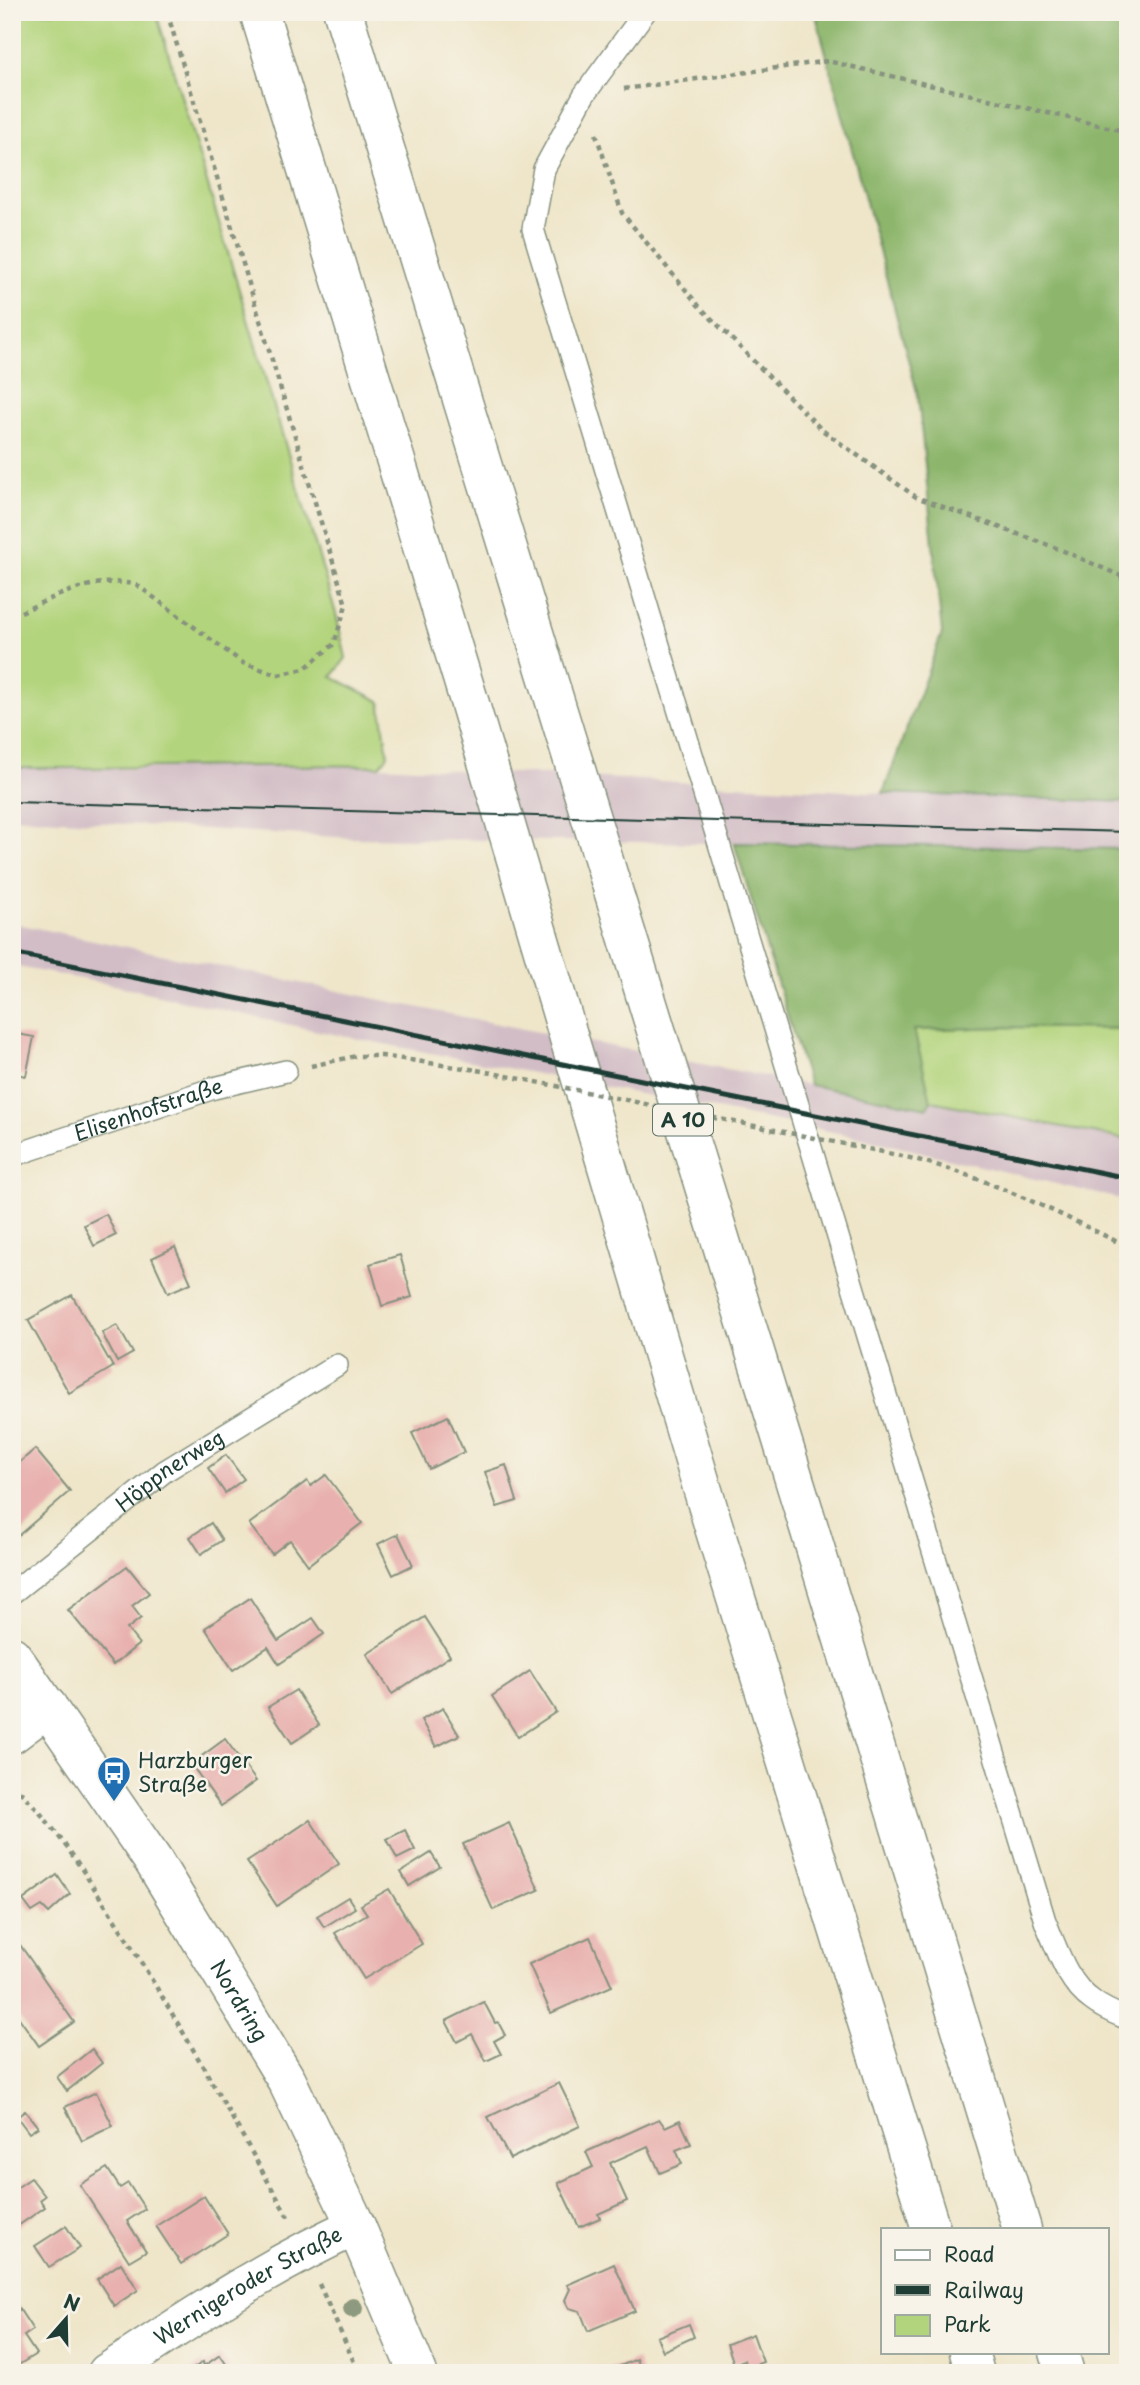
<svg xmlns="http://www.w3.org/2000/svg" width="1140" height="2385" font-family="'Playpen Sans',sans-serif">
<rect width="100%" height="100%" fill="#f7f3e8"/>
<filter id="ink" filterUnits="userSpaceOnUse"><feTurbulence type="fractalNoise" baseFrequency=".0143" numOctaves="2"/><feDisplacementMap in="SourceGraphic" scale="14" xChannelSelector="R" yChannelSelector="G"/><feConvolveMatrix kernelMatrix="1 2 1 2 8 2 1 2 1" color-interpolation-filters="sRGB"/></filter>
<filter id="wash" filterUnits="userSpaceOnUse"><feTurbulence type="fractalNoise" baseFrequency=".00686" numOctaves="4" result="noise"/><feDisplacementMap in="SourceGraphic" scale="28" xChannelSelector="R" yChannelSelector="G"/><feGaussianBlur stdDeviation="1.57" result="paint"/><feColorMatrix in="noise" values="0 0 0 0 0 0 0 0 0 0 0 0 0 0 0 0 0 1.4 0 .05"/><feComposite in="paint" operator="in"/></filter>
<g filter="url(#wash)">
<rect width="100%" height="100%" fill="#efe6ca"/>
<g fill="#d2bdc6">
<path d="M275 764 380 766 883 793 1128 802V849L351 838 12 817V768L139 769Z"/>
<path d="M12 923 488 1022 926 1108 931 1101 1128 1140V1201L854 1136 313 1030 119 986 12 966Z"/>
</g>
<g fill="#b2d47c" stroke="#688858" stroke-width="2">
<path d="M12 12H156L336 614 346 658 332 677 380 701 388 755 380 766C257 764 135 769 12 768Z"/>
<path d="M1007 1027 1128 1029V1140L931 1101 914 1030Z"/>
</g>
<g fill="#8db66c" stroke="#567a50" stroke-width="2">
<path d="M815 12H1128V802L883 793 942 633 918 396Z"/>
<path d="M734 843 1128 849V1029L1007 1027 914 1030 931 1101 927 1108 809 1085Z"/>
</g>
<g id="blocks">
<g fill="#e8b1af">
<path d="M12 1033 34 1037 26 1076 12 1073Z"/>
<path d="M106 1214 116 1235 94 1246 84 1225Z"/>
<path d="M175 1247 191 1283 168 1293 152 1258Z"/>
<path d="M400 1255 412 1297 382 1306 370 1264Z"/>
<path d="M72 1295 113 1367 69 1393 28 1320Z"/>
<path d="M117 1325 133 1353 117 1362 102 1333Z"/>
<path d="M448 1416 464 1452 429 1469 412 1433Z"/>
<path d="M35 1449 70 1491 12 1541V1469Z"/>
<path d="M226 1455 244 1479 225 1493 208 1468Z"/>
<path d="M506 1465 517 1501 497 1507 485 1472Z"/>
<path d="M326 1475 362 1523 308 1565 290 1540 272 1554 249 1524 307 1481 311 1486Z"/>
<path d="M211 1523 222 1540 201 1554 190 1537Z"/>
<path d="M398 1534 413 1565 393 1575 378 1544Z"/>
<path d="M127 1566 149 1593 132 1606 141 1618 127 1629 139 1644 113 1665 68 1610Z"/>
<path d="M250 1598 278 1641 313 1618 324 1634 279 1664 268 1647 233 1670 205 1628Z"/>
<path d="M425 1617 450 1656 392 1694 367 1654Z"/>
<path d="M530 1671 556 1712 518 1737 492 1696Z"/>
<path d="M296 1690 319 1725 292 1743 268 1707Z"/>
<path d="M443 1708 459 1735 436 1747 421 1720Z"/>
<path d="M225 1739 256 1781 221 1806 191 1764Z"/>
<path d="M310 1820 339 1864 277 1906 247 1862Z"/>
<path d="M509 1823 539 1890 493 1910 463 1844Z"/>
<path d="M405 1830 415 1850 397 1859 387 1839Z"/>
<path d="M431 1853 440 1867 409 1886 401 1872Z"/>
<path d="M12 1861 21 1873 12 1880Z"/>
<path d="M57 1875 70 1894 49 1913 42 1906 32 1912 23 1900Z"/>
<path d="M389 1889 422 1944 364 1979 335 1933 367 1914 361 1905Z"/>
<path d="M348 1897 355 1908 324 1927 317 1916Z"/>
<path d="M590 1937 612 1986 551 2013 529 1964Z"/>
<path d="M18 1942 74 2022 39 2046 12 2008V1947Z"/>
<path d="M484 2002 495 2023 498 2022 505 2035 494 2041 501 2054 486 2061 472 2034 457 2042 446 2021Z"/>
<path d="M92 2049 102 2063 67 2091 57 2077Z"/>
<path d="M559 2083 580 2126 510 2159 488 2117Z"/>
<path d="M96 2092 113 2126 82 2141 65 2107Z"/>
<path d="M25 2111 38 2127 29 2133 17 2117Z"/>
<path d="M659 2119 665 2127 680 2120 691 2144 676 2150 682 2164 660 2173 648 2146 610 2163 627 2201 598 2214 600 2218 579 2227 558 2183 593 2167 586 2152Z"/>
<path d="M107 2168 120 2188 128 2183 145 2209 127 2221 146 2251 129 2261 80 2185Z"/>
<path d="M31 2178 45 2196 40 2200 45 2207 12 2230V2191Z"/>
<path d="M204 2196 228 2234 181 2264 156 2226Z"/>
<path d="M66 2226 80 2248 49 2267 35 2246Z"/>
<path d="M121 2263 138 2290 114 2306 97 2279Z"/>
<path d="M614 2264 635 2311 588 2331 580 2311 569 2308 565 2300 570 2289 567 2285Z"/>
<path d="M16 2304 33 2330 24 2336 36 2354 12 2369V2307Z"/>
<path d="M689 2324 694 2337 663 2351 657 2337Z"/>
<path d="M753 2334 763 2362 747 2368 744 2360 734 2364 727 2344Z"/>
<path d="M220 2355 232 2373H187L203 2362 204 2366Z"/>
<path d="M637 2359 642 2373H603Z"/>
</g>
</g>
</g>
<g filter="url(#ink)">
<use href="#blocks" fill-opacity="0" stroke="#87927f" stroke-width="2"/>
<g fill="none" stroke-linecap="round" stroke-linejoin="round">
<g stroke="#87927f" stroke-width="24">
<g id="lane">
<path d="M645 12 584 95 544 169 533 229 1045 1921C1057 1949 1067 1983 1093 2001 1103 2009 1116 2014 1128 2019"/>
<path id="s1" d="M12 1156 214 1088 286 1071"/>
<path id="s2" d="M12 1593 165 1471 337 1365"/>
</g>
</g>
<g stroke="#87927f" stroke-width="41">
<g id="street">
<path id="s3" d="M12 1656 154 1862 287 2081 356 2226 418 2373"/>
<path d="M12 1734 48 1707"/>
<path id="s4" d="M107 2373C188 2320 268 2266 356 2226"/>
</g>
</g>
<g stroke="#87927f" stroke-width="41">
<g id="highway">
<path d="M259 12 470 704 712 1521 931 2229"/>
<path d="M343 12 810 1531 1022 2229"/>
<path d="M969 2352 975 2373"/>
<path d="M1059 2352 1065 2373"/>
</g>
</g>
<g stroke="#87927f" stroke-width="4.5" stroke-dasharray="5 5" stroke-linecap="butt">
<path d="M624 89 828 61 1128 132"/>
<path d="M596 134 622 213 699 306 822 430 916 497 1059 549 1128 579"/>
<path d="M1121 578 1128 586"/>
<path d="M12 616C51 599 94 574 137 585L243 663 278 675 304 669 334 644 346 605 167 12"/>
<path d="M311 1066 356 1056H382L477 1070"/>
<path d="M849 1145C872 1150 895 1154 918 1160 991 1179 1060 1214 1128 1247"/>
<path d="M12 1784C56 1824 86 1876 118 1925 178 2020 233 2119 288 2217"/>
<path d="M319 2284 359 2373"/>
</g>
<use href="#lane" stroke="#fff" stroke-width="21"/>
<use href="#street" stroke="#fff" stroke-width="38"/>
<use href="#highway" stroke="#fff" stroke-width="38"/>
<path stroke="#1f3d34" stroke-width="2" d="M12 802 1128 832"/>
<path stroke="#1f3d34" stroke-width="5" d="M12 953 1128 1178"/>
<path stroke="#87927f" stroke-width="4.5" stroke-dasharray="5 5" stroke-linecap="butt" d="M477 1070 849 1145"/>
</g>
<circle fill="#8d9a7f" cx="353" cy="2308" r="10"/>
</g>
<defs>
<g id="bus-pin" transform="scale(1.75)"><path d="M0 17L-7.5 6A9.5 9.5 0 1 1 7.5 6Z" fill="#1f6fb2" stroke="#f7f3e8"/><path d="M-5-6H5V4H4V6H2V4H-2V6H-4V4H-5ZM-3.5-4V0h7V-4ZM-3.5 1.2v1.5H-2V1.2ZM2 1.2v1.5H3.5V1.2Z" fill="#fff"/></g>
</defs>
<g fill-rule="evenodd">
<use href="#bus-pin" x="114" y="1773"/>
</g>
<g text-anchor="middle" stroke-width="5" stroke-linejoin="round" paint-order="stroke">
<rect fill="#f7f3e8" stroke="#60746a" stroke-width="2" x="653" y="1104.5" width="60" height="31" rx="5"/>
<g font-size="19" font-weight="bold" fill="#1f3d34">
<text x="683" y="1127">A 10</text>
</g>
<g font-size="21" fill="#1f3d34" stroke="#f7f3e8">
<text dy="7" stroke="none"><textPath href="#s1" startOffset="144">Elisenhofstraße</textPath></text>
<text dy="7" stroke="none"><textPath href="#s2" startOffset="200">Höppnerweg</textPath></text>
<text dy="7" stroke="none"><textPath href="#s3" startOffset="413">Nordring</textPath></text>
<text dy="7" stroke="none"><textPath href="#s4" startOffset="166">Wernigeroder Straße</textPath></text>
</g>
<g font-size="21" fill="#1f3d34" stroke="#f7f3e8" text-anchor="start">
<text x="138" y="1768">Harzburger<tspan x="138" dy="24">Straße</tspan></text>
</g>
</g>
<rect width="1140" height="2385" fill="none" stroke="#f7f3e8" stroke-width="42"/>
<rect x="881" y="2228" width="228" height="126" fill="#f7f3e8" stroke="#a1aaa0" stroke-width="2"/>
<rect x="895" y="2250" width="35" height="10" fill="#ffffff" stroke="#a1aaa0" stroke-width="2"/>
<text x="944" y="2262" font-size="21" fill="#1f3d34">Road</text>
<rect x="895" y="2285" width="35" height="10" fill="#1f3d34" stroke="#a1aaa0" stroke-width="2"/>
<text x="944" y="2298" font-size="21" fill="#1f3d34">Railway</text>
<rect x="895" y="2315" width="35" height="21" fill="#b2d47c" stroke="#a1aaa0" stroke-width="2"/>
<text x="944" y="2332" font-size="21" fill="#1f3d34">Park</text>
<g transform="translate(66 2319) rotate(20)" stroke="#f7f3e8" stroke-width="5" paint-order="stroke">
<path d="M0-5L12 26L0 18L-12 26Z" fill="#1f3d34"/>
<text y="-10" font-size="19" font-weight="bold" text-anchor="middle" fill="#1f3d34">N</text>
</g>
</svg>
